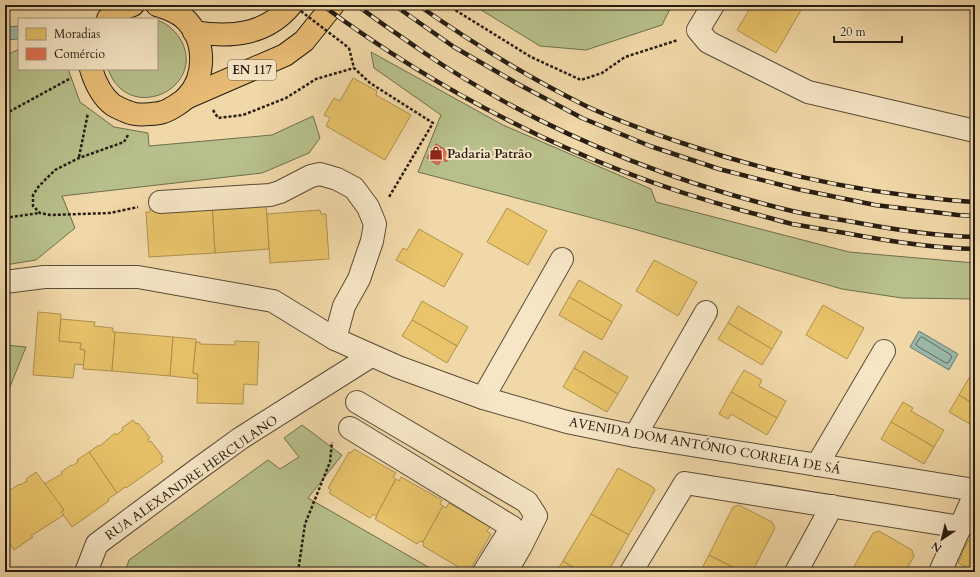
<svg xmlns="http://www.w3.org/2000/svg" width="980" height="577" font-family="Cardo,serif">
<rect width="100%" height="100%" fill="#f1d8a8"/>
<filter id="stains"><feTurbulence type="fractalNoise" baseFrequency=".005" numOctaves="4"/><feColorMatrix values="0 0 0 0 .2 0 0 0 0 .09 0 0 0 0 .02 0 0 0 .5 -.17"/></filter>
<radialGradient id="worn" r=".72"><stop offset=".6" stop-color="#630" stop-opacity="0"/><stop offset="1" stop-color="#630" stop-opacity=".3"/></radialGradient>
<g fill="#b7bf8a" stroke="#6f6e4d">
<path d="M211 5H253C241 10 222 12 211 5Z"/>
<path d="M473 5H672L662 25 586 50 540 46Z"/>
<path d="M157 20C168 24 176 31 182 42 205 89 128 125 108 69H157Z"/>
<path d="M19 49V69H68L80 102 114 127 148 133 149 146 272 135 313 116 320 138 309 153 262 173 62 196 75 228 36 260 5 265V56Z"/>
<path d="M371 52 503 125 651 189 656 202 849 252 975 263V299L902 298 842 289 634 229 418 172 441 115 374 68Z"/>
<path d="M5 345 26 347 5 399Z"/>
<path d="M302 425 342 455 308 498 437 572H125L129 560 268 460 280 469 299 457 284 438Z"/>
</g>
<g fill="#9bb9aa" stroke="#6d7b6c">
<path d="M19 26V39L5 40V27Z"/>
<path d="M919 331 958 354 949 370 910 347Z"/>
</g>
<g fill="#e9c46a" stroke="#af924f">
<path d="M752 5H804L776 53 737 30Z"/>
<path d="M353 78 377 91 376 95 411 115 385 160 326 126 330 118 324 115 334 98 340 101Z"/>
<path d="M266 201 269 249 215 253 212 204Z"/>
<path d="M212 204 215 253 149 257 146 212H150V206Z"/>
<path d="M507 208 547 231 528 265 487 242Z"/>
<path d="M320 210 321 214H326L329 259 270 263 267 214Z"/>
<path d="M419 229 463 254 444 287 396 260 403 248 407 250Z"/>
<path d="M654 260 697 282 678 316 636 291Z"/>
<path d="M579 280 622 305 612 322 569 297Z"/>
<path d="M569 297 612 322 602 340 559 315Z"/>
<path d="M422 301 468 327 457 346 412 320Z"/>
<path d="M823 305 864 328 847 359 806 335Z"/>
<path d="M738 306 782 332 772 349 728 323Z"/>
<path d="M38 312 61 314 59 341 81 343 80 349 85 350 84 365 75 364 73 378 33 375Z"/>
<path d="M61 319 95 322 94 326 113 328V332H115L112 371 83 369 85 350 80 349 81 343 59 341Z"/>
<path d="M412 320 457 346 447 363 402 336Z"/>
<path d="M728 323 772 349 762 365 718 339Z"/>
<path d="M115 332 173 337 170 376 112 371Z"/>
<path d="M173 337 196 339 193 373 198 374V379L170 376Z"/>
<path d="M235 341 259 342 257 385 244 384 243 404 197 403 198 374 193 373 196 342H200V344L235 345Z"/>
<path d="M584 351 628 377 618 394 574 368Z"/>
<path d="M574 368 618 394 607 412 563 387Z"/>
<path d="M744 370 762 380 759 386 786 401 777 418 731 392Z"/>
<path d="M969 378 975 382V405L959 395Z"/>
<path d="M731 392 777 418 767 435 731 414 728 419 719 414Z"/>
<path d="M959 395 975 405V427L949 412Z"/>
<path d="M903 402 913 408 911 411 944 430 934 447 891 422Z"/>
<path d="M133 420 136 424 138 423 150 438 147 440 149 442 151 441 163 457 161 458 163 462 126 488 125 487 117 493 89 452 99 445 100 446 115 433 116 435 123 430 122 428Z"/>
<path d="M891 422 934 447 924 464 881 439Z"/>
<path d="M354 449 396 473 393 477 396 479 376 516 373 514 370 518 329 493 331 490 328 488 349 452 351 453Z"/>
<path d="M89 452 117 493 108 499 109 501 72 527 61 512 64 510 44 484 62 474 61 472 71 465 72 466 78 462 77 460Z"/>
<path d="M618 468 653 487 655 490 629 535 591 514Z"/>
<path d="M36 472 64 510 61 512 64 515 31 536 33 537 14 550 6 539 8 538 5 534V494L19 484 20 485 27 481 26 479Z"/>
<path d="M401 477 442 500 440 504 443 506 423 542 420 541 417 544 375 519 377 516H376L396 479 399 481Z"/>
<path d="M449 503 490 527 487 531 491 534 470 570 467 568 465 571 423 546 424 543 423 542 443 506 446 508Z"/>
<path d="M739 505 772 522 775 528 752 572H743L709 555 733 507Z"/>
<path d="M591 514 629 535 608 572H581L563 561Z"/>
<path d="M975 529V572L958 563 962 555 961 554Z"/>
<path d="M879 531 912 550 914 556 905 572H851L873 533Z"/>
<path d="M709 555 740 571 743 572H700Z"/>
<path d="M563 561 569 565 581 572H556Z"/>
</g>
<path fill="#e76f51" stroke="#ad563e" d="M436 144 452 154 446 162 442 159 438 165 427 158Z"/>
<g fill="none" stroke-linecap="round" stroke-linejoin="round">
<path stroke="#616b5d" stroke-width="1" d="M922 337 951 355 952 357 948 363H946L917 346 916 344 920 338Z"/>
<g stroke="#5a4c36" stroke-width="24">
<g id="minor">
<path d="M713 5 698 30 708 42 808 92 975 131"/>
<path d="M160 202 270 195 280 192 311 176 320 174 337 179 354 188 368 207 375 224 372 241 359 279 344 306 335 339"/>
<path d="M5 282 44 277H138L273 301 335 339 398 367 483 398 567 422 635 436 975 490"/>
<path d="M483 398 562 259"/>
<path d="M357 402 527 502 536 516 521 546 506 572"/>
<path d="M350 428 512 527 484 572"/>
<path d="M635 436 706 312"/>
<path d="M817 465 884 351"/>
<path d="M86 572 97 544 198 469 241 438 371 356"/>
<path d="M631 572 685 483 961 527"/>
<path d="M796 572 832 506"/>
<path d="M940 572 975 494"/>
</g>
</g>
<g stroke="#271d10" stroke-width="24">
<g id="major">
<path d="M108 19 117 11 133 5"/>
<path d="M194 32C231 38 266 35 291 5"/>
<path d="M91 69C95 82 101 96 113 105 118 108 129 113 135 114 141 115 158 114 163 112 168 111 182 102 186 98 207 77 206 38 184 18 176 11 166 8 157 5"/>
<path d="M186 98 285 55 304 41 333 5"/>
</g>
</g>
<g stroke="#271d10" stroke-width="2.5" stroke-dasharray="3 2" stroke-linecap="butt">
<path d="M447 5 531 57 581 80 602 73 625 57 678 40"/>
<path d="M349 48 354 68 370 83 433 123 389 197"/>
<path d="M213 110 218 118 243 115 286 98 316 79 354 68"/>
<path d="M5 114 71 78"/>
<path d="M128 135 124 142 79 158 55 170 39 186 33 195V206L40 213 50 215 110 213 138 207"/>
<path d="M79 157 88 113"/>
<path d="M5 218 39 213"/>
<path d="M5 354 6 369H5"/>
<path d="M298 572 305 524 330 462 332 442"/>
</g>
<use href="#minor" stroke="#f6e6c6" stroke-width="22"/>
<use href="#major" stroke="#e8bc74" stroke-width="22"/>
<g stroke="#271d10" stroke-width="4.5">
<g id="rail">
<path d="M322 5C449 99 592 170 744 211 760 215 776 220 792 224 809 227 827 230 845 233 887 241 932 248 975 249"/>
<path d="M357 5C377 21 399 35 420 50 533 127 660 179 792 211 810 215 830 218 848 221 890 229 933 236 975 237"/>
<path d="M394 5 454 47 518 84 582 118 650 146 719 169 797 189 875 205 958 215 975 216"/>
<path d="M418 5C471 42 527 77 586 106 618 121 652 133 685 144 759 169 835 187 912 196 933 198 954 201 975 202"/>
</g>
</g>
<use href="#rail" stroke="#f6e6c6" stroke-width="3" stroke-dasharray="9" stroke-linecap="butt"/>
<path stroke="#271d10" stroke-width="2.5" stroke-dasharray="3 2" stroke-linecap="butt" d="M293 5 349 48"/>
</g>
<defs>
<g id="shop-bare" transform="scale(1.08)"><path d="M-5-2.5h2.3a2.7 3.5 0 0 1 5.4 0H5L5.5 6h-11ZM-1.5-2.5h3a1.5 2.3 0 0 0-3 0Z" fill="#8f2418" stroke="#f6e6c6" stroke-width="2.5" paint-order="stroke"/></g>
</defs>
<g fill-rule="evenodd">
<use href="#shop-bare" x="436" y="153"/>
</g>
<g text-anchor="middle" stroke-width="4" stroke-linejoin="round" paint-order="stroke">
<rect fill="#f6e6c6" stroke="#655947" stroke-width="1" x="228" y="60" width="48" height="20" rx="3"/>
<g font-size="12" font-weight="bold" fill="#271d10">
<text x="252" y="74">EN 117</text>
</g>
<g font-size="13" font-weight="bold" fill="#271d10" stroke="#f6e6c6" text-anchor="start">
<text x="447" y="158">Padaria Patrão</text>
</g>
<g font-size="13" fill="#271d10" stroke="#f6e6c6">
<text transform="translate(705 445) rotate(10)" y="5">AVENIDA DOM ANTÓNIO CORREIA DE SÁ</text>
<text transform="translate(191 477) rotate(-35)" y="5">RUA ALEXANDRE HERCULANO</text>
</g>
</g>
<rect width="980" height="577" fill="none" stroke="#f1d8a8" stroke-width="20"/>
<rect x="6" y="6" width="968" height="565" fill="none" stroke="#271d10" stroke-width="2"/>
<rect x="10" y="10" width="960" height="557" fill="none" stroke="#271d10"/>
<rect x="18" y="18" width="140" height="52" fill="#f6e6c6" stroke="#a3967d"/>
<rect x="26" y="28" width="20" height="12" fill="#e9c46a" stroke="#a3967d"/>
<text x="54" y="38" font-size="12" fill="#271d10">Moradias</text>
<rect x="26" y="48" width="20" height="12" fill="#e76f51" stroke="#a3967d"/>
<text x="54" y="58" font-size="12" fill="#271d10">Comércio</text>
<g transform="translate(942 539) rotate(215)" stroke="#f6e6c6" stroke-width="3" paint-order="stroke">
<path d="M0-3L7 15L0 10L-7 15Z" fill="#271d10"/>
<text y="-6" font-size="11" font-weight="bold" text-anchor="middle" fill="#271d10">N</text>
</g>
<path d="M834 36v6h68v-6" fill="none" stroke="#271d10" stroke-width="2"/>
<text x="840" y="36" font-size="12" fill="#271d10" stroke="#f6e6c6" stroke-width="3" paint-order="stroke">20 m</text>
<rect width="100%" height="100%" filter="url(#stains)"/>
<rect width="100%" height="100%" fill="url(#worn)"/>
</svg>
